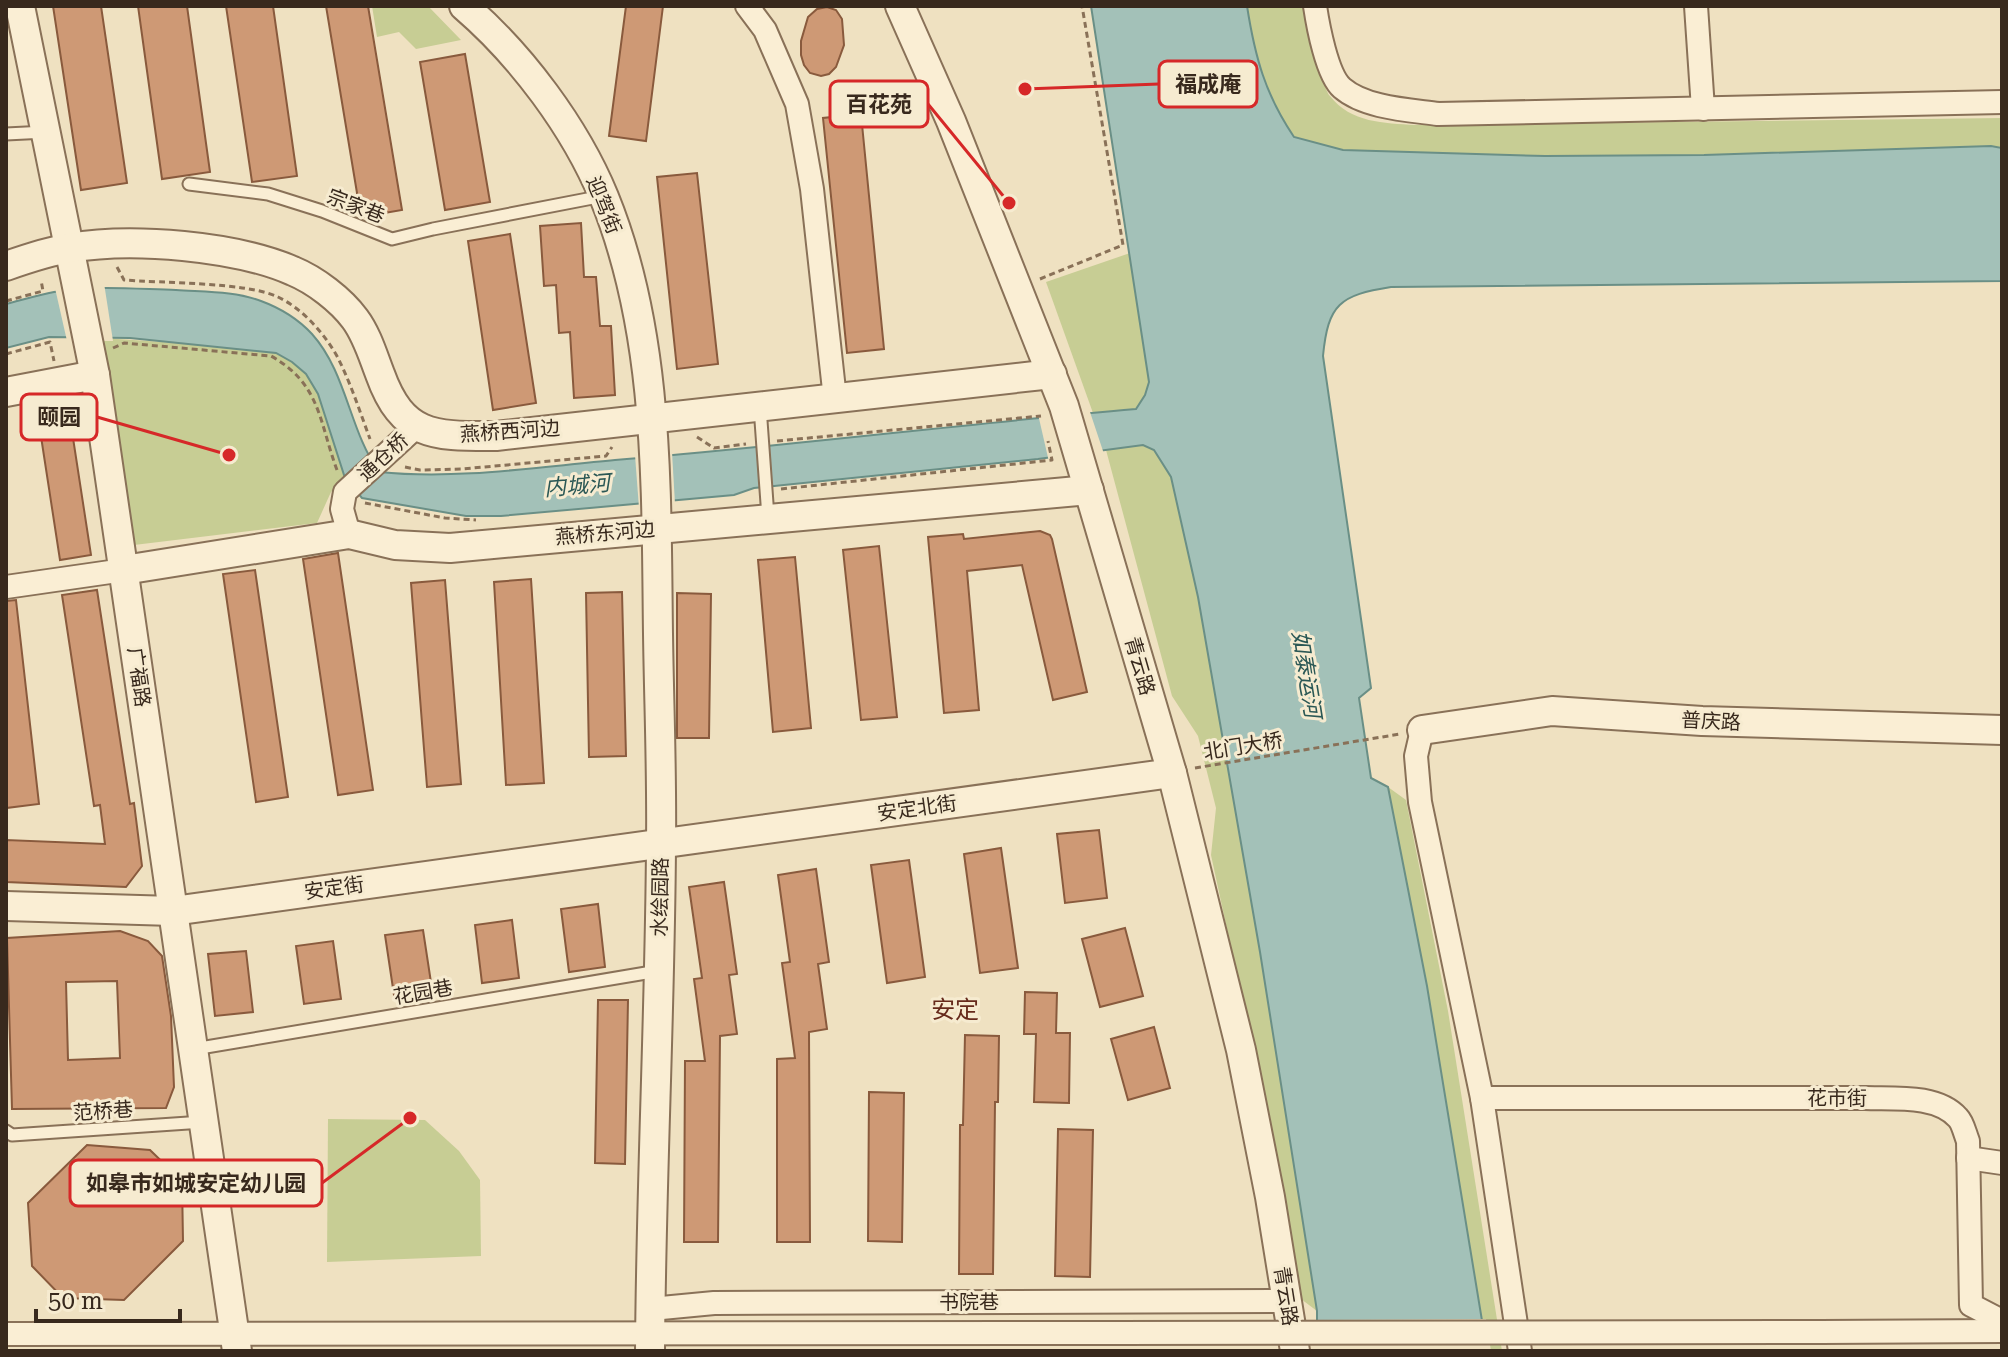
<svg xmlns="http://www.w3.org/2000/svg" width="2008" height="1357" font-family="'Roboto Serif','Noto Sans SC',serif">
<rect width="100%" height="100%" fill="#efe1c1"/>
<g fill="#c7cd94">
<path d="M372 6H428L461 40 416 49 399 32 377 37Z"/>
<path d="M1247 6H1305C1309 22 1322 87 1330 96 1351 123 1384 123 1415 125L2002 118V148L1991 146 1704 155 1545 156 1343 150 1294 137C1266 94 1255 57 1247 6Z"/>
<path d="M1130 253 1149 382 1145 395 1136 409 1093 413 1046 282Z"/>
<path d="M103 338 222 346 276 353 292 362 306 374 318 394 345 478 331 492 317 523 134 545Z"/>
<path d="M1143 445 1154 450 1171 477 1198 597 1260 952 1317 1311 1301 1299 1269 1124 1211 855 1216 808 1198 736 1172 696 1106 450Z"/>
<path d="M1388 787 1406 800 1448 1011 1502 1351H1487L1427 986Z"/>
<path d="M328 1119 425 1120 459 1151 480 1180 481 1256 327 1262Z"/>
</g>
<path fill="#a3c1b8" stroke="#6a8f86" stroke-width="2" d="M1091 6H1247C1255 57 1265 94 1294 137L1343 150 1545 156 1704 155 1991 146 2002 148V281L1391 287C1340 295 1328 304 1323 356L1371 688 1359 698 1371 778 1388 787 1427 986 1487 1351H1317V1311L1260 952 1198 597 1171 477 1154 450 1143 445 1038 459 754 488 734 495 501 516H466L362 498 345 478 318 394 306 374 292 362 276 353 130 338 49 337 6 348V304C22 300 38 295 54 292 94 285 135 289 176 290 205 292 235 291 261 301 280 308 299 320 312 334 347 373 349 430 379 472 457 480 537 467 615 460 789 446 962 424 1136 409L1145 395 1149 382Z"/>
<g fill="#efe1c1">
<path d="M97 283H104L113 341H67L55 288Z"/>
<path d="M1089 409 1104 454 1049 462 1038 414Z"/>
<path d="M672 452 675 504 639 508 635 455Z"/>
<path d="M1486 1319 1491 1351H1313V1320Z"/>
</g>
<g fill="#ce9975" stroke="#895a3d" stroke-width="2" fill-rule="evenodd">
<path d="M53 6H101L127 183 81 190Z"/>
<path d="M138 6H187L210 172 162 179Z"/>
<path d="M226 6H273L297 176 252 182Z"/>
<path d="M326 6H368L402 210 361 217Z"/>
<path d="M626 6H663L646 141 609 136Z"/>
<path d="M827 7 836 10 842 19 844 45 836 67 829 74 821 76 810 73 804 65 801 55V41L808 17 817 9Z"/>
<path d="M465 54 490 202 445 210 420 62Z"/>
<path d="M861 114 884 349 847 353 823 118Z"/>
<path d="M697 173 718 364 677 369 657 177Z"/>
<path d="M581 223 584 277H596L600 326H611L615 395 574 398 570 332 559 333 556 285 544 286 540 226Z"/>
<path d="M510 234 536 403 493 410 468 241Z"/>
<path d="M71 425 91 555 60 560 40 430Z"/>
<path d="M1040 531 1050 535 1052 539 1087 692 1053 700 1022 565 967 571 979 710 944 713 928 537 963 534 964 539Z"/>
<path d="M879 546 897 717 861 720 843 550Z"/>
<path d="M338 553 373 790 338 795 303 559Z"/>
<path d="M795 557 811 728 773 732 758 560Z"/>
<path d="M255 570 288 797 256 802 223 574Z"/>
<path d="M531 579 544 783 506 785 494 582Z"/>
<path d="M445 580 461 784 427 787 411 583Z"/>
<path d="M97 590 130 804 134 803 142 866 126 887 6 882V840L105 844 100 805 94 806 62 595Z"/>
<path d="M622 592 626 756 589 757 586 593Z"/>
<path d="M677 593 711 594 709 738H677Z"/>
<path d="M16 600 39 804 6 808V601Z"/>
<path d="M1099 830 1107 898 1065 903 1057 834Z"/>
<path d="M1001 848 1018 968 980 973 964 854Z"/>
<path d="M909 860 925 977 887 983 871 865Z"/>
<path d="M816 869 829 962 818 964 827 1029 809 1032 810 1242H777V1059L795 1058 782 963 790 962 778 875Z"/>
<path d="M724 882 737 974 729 975 737 1034 720 1036 718 1242H684L685 1061H705L694 979 702 978 689 887Z"/>
<path d="M598 904 605 967 569 972 561 909Z"/>
<path d="M512 920 519 978 482 983 475 925Z"/>
<path d="M1125 928 1143 996 1100 1007 1082 939Z"/>
<path d="M423 930 432 989 394 995 385 935Z"/>
<path d="M120 931 148 941 162 956 171 1016 174 1087 166 1108 12 1109 7 938ZM117 981 120 1058 68 1060 66 982Z"/>
<path d="M333 941 341 999 304 1004 296 946Z"/>
<path d="M246 951 253 1012 215 1016 208 954Z"/>
<path d="M1025 992 1057 993 1056 1033H1070L1069 1103 1034 1102 1036 1034H1024Z"/>
<path d="M598 1000H628L625 1164 595 1163Z"/>
<path d="M1154 1027 1170 1088 1128 1100 1111 1039Z"/>
<path d="M965 1035 999 1036 998 1102H995L993 1274H959L960 1125H963Z"/>
<path d="M869 1092 904 1093 902 1242 868 1241Z"/>
<path d="M1058 1129 1093 1130 1090 1277 1055 1276Z"/>
<path d="M87 1145 150 1150 182 1181 183 1241 124 1300 63 1298 32 1266 28 1203Z"/>
</g>
<g fill="none" stroke-linecap="round" stroke-linejoin="round">
<g stroke="#897158" stroke-width="15">
<g id="service">
<path d="M6 134 46 132"/>
<path d="M189 184 268 194 322 211 392 239 433 229 603 196"/>
<path d="M760 407 768 517"/>
<path d="M194 1049 658 971"/>
<path d="M6 1131 12 1135 203 1122"/>
</g>
</g>
<g stroke="#897158" stroke-width="26">
<g id="minor">
<path d="M747 6 765 30 797 104 812 189 835 399"/>
<path d="M1315 6C1318 26 1327 75 1342 88 1365 108 1409 110 1438 114L2002 102"/>
<path d="M1696 6 1703 109"/>
<path d="M349 534 342 509 345 492 416 427"/>
<path d="M6 587 124 570"/>
<path d="M1422 730 1416 756 1420 802 1482 1098 1520 1351"/>
<path d="M1482 1098H1865C1893 1099 1937 1094 1958 1118 1963 1123 1965 1134 1968 1141L1971 1305 1996 1318 2002 1330"/>
<path d="M1968 1158 2002 1163"/>
<path d="M651 1309 714 1303 1287 1301"/>
<path d="M1821 1332 2002 1331"/>
<path d="M6 1334 1117 1333"/>
</g>
</g>
<g stroke="#897158" stroke-width="32">
<g id="tertiary">
<path d="M20 6 95 375 237 1351"/>
<path d="M464 6C521 55 575 127 604 197 660 334 656 489 658 634 659 704 662 775 661 845 660 1014 651 1182 650 1351"/>
<path d="M900 6 951 121 1064 406 1172 773 1241 1050 1270 1197 1295 1351"/>
<path d="M6 266C26 259 49 251 70 248 132 237 236 246 293 271 315 280 341 300 355 319 367 335 373 356 380 374 403 438 435 436 496 436L1052 374"/>
<path d="M6 392 95 375"/>
<path d="M124 570 349 534 395 545 450 548 1089 490"/>
<path d="M1422 730 1552 711 1702 721 2002 730"/>
<path d="M6 906 173 911 1172 773"/>
</g>
</g>
<g stroke="#897158" stroke-width="3" stroke-dasharray="6 4" stroke-linecap="butt">
<path d="M117 267 124 280C161 283 247 282 278 297 303 309 325 334 338 358 351 384 360 412 370 439"/>
<path d="M1040 279 1123 245 1082 6"/>
<path d="M6 301 43 291 41 280"/>
<path d="M113 348 124 343 271 356C321 384 319 422 337 470"/>
<path d="M6 354 50 342 54 361"/>
<path d="M697 437 714 448 746 444"/>
<path d="M777 441 1041 416"/>
<path d="M405 467 420 470 462 469 606 456 612 447"/>
<path d="M781 489 1052 460 1048 441"/>
<path d="M365 503 445 518 476 520"/>
<path d="M1195 768 1400 734"/>
</g>
<use href="#service" stroke="#faeed4" stroke-width="11"/>
<use href="#minor" stroke="#faeed4" stroke-width="22"/>
<use href="#tertiary" stroke="#faeed4" stroke-width="28"/>
<g stroke="#897158" stroke-width="26" stroke-linecap="butt">
<path id="minor-bridge" d="M1117 1333 1821 1332"/>
</g>
<use href="#minor-bridge" stroke="#faeed4" stroke-width="22"/>
</g>
<g text-anchor="middle" stroke-width="6" stroke-linejoin="round" paint-order="stroke">
<g font-size="20" fill="#38291d" stroke="#f6ebd0">
<text transform="translate(604 205) rotate(68)" y="7">迎驾街</text>
<text transform="translate(356 206) rotate(21)" y="7">宗家巷</text>
<text transform="translate(510 431) rotate(-4)" y="7">燕桥西河边</text>
<text transform="translate(383 457) rotate(-43)" y="7">通仓桥</text>
<text transform="translate(605 533) rotate(-5)" y="7">燕桥东河边</text>
<text transform="translate(1140 666) rotate(74)" y="7">青云路</text>
<text transform="translate(139 677) rotate(82)" y="7">广福路</text>
<text transform="translate(1711 721) rotate(3)" y="7">普庆路</text>
<text transform="translate(1243 746) rotate(-9)" y="7">北门大桥</text>
<text transform="translate(917 808) rotate(-8)" y="7">安定北街</text>
<text transform="translate(334 888) rotate(-8)" y="7">安定街</text>
<text transform="translate(660 897) rotate(-89)" y="7">水绘园路</text>
<text transform="translate(423 992) rotate(-10)" y="7">花园巷</text>
<text x="1837" y="1105">花市街</text>
<text transform="translate(103 1111) rotate(-4)" y="7">范桥巷</text>
<text transform="translate(1286 1296) rotate(81)" y="7">青云路</text>
<text x="969" y="1309">书院巷</text>
</g>
<g font-size="22" font-style="italic" fill="#2b5855" stroke="#f6ebd0">
<text transform="translate(577 485) rotate(-5)" y="8">内城河</text>
<text transform="translate(1307 674) rotate(81)" y="8">如泰运河</text>
</g>
<g font-size="24" fill="#662a1b" stroke="#f6ebd0">
<text x="955" y="1018">安定</text>
</g>
</g>
<path fill="none" stroke="#d62828" stroke-width="3" d="M1025 89L1159 84M1009 203L928 104M229 455L97 417M410 1118L322 1183"/>
<g fill="#d62828" stroke="#f6ebd0" stroke-width="3">
<circle cx="1025" cy="89" r="8"/>
<circle cx="1009" cy="203" r="8"/>
<circle cx="229" cy="455" r="8"/>
<circle cx="410" cy="1118" r="8"/>
</g>
<g fill="#f6ebd0" stroke="#d62828" stroke-width="3">
<rect x="1159" y="61" width="98" height="46" rx="8"/>
<rect x="830" y="81" width="98" height="46" rx="8"/>
<rect x="21" y="394" width="76" height="46" rx="8"/>
<rect x="70" y="1160" width="252" height="46" rx="8"/>
</g>
<g font-size="22" text-anchor="middle" font-weight="bold" fill="#38291d">
<text x="1208" y="92">福成庵</text>
<text x="879" y="112">百花苑</text>
<text x="59" y="425">颐园</text>
<text x="196" y="1191">如皋市如城安定幼儿园</text>
</g>
<rect width="2008" height="1357" fill="none" stroke="#38291d" stroke-width="16"/>
<path d="M36 1309v12h144v-12" fill="none" stroke="#38291d" stroke-width="4"/>
<text x="48" y="1309" font-size="24" fill="#38291d" stroke="#f6ebd0" stroke-width="6" paint-order="stroke">50 m</text>
</svg>
